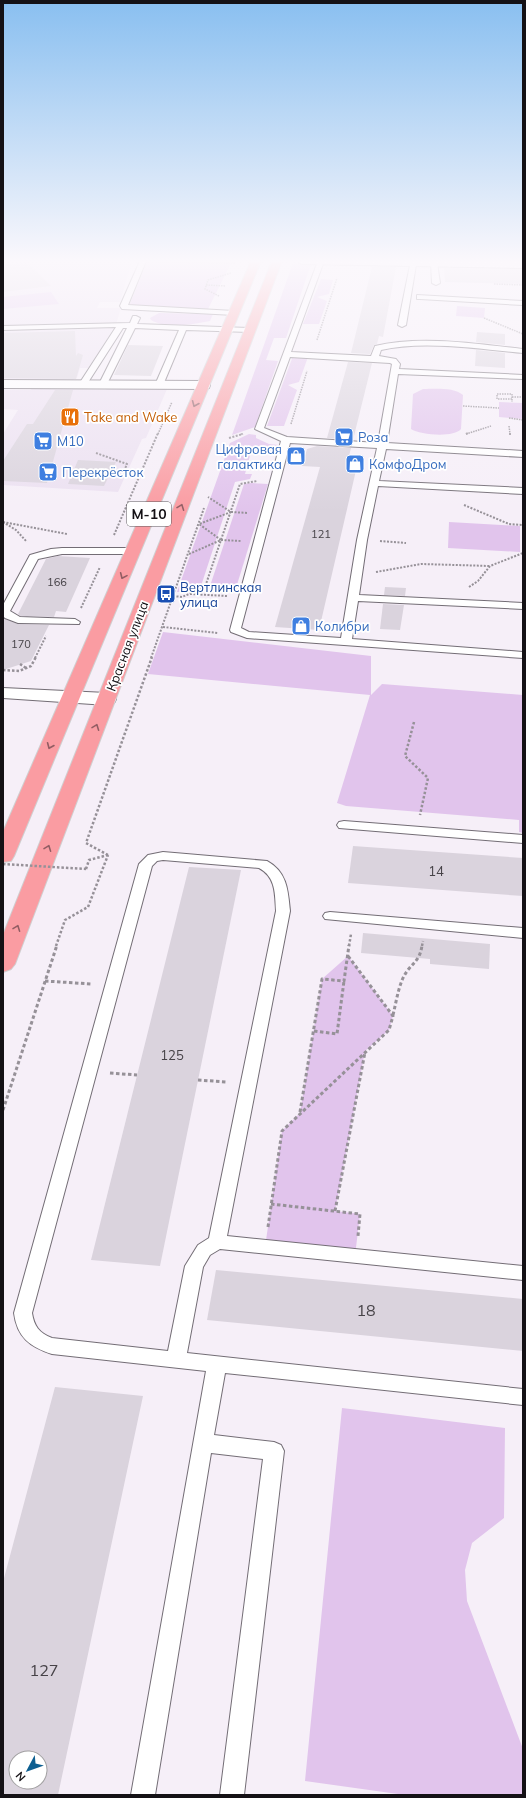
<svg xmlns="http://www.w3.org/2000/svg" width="526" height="1798" font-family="Mulish,sans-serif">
<rect width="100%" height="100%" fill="#f6eff8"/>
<g fill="#ece1f1">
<path d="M3 261H132L120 302H100L97 308H121L117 321 105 344 88 368H80L77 378 70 381 3 380Z"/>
<path d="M33 387 106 390 108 387 167 389 146 438 142 439 118 492 3 485V434L18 410 3 409V390H31Z"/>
</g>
<g fill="#e1c4ec">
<path d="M161 261H232L208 309 129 306 147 262Z"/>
<path d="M293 263 311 264 286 338H274L266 360 278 361 255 427 232 435Z"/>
<path d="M321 279 333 280 329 294 317 297 327 301 319 324H303Z"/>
<path d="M51 292 59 304 3 309V297Z"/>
<path d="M457 306 485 308 484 318 456 316Z"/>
<path d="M159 313 213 314 210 321C192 324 168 330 151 320L150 318Z"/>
<path d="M293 356 308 357 299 382 288 385 297 390 284 426H267Z"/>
<path d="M423 389C434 389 454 387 463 395L461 429C454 438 420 435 411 429L413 394Z"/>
<path d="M499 402 523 403V419L499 417Z"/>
<path d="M249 434 256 435V438L269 444 279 445 276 453 251 452 245 474H252L250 479 235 482 201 586 184 592H177L230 443Z"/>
<path d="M251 483 268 484 236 588 210 586 244 484Z"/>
<path d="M449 522 520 526V552L448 548Z"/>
<path d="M163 632 371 656V695L382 684 523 695V833L519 832V820L346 806 337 803 370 695 148 674Z"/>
<path d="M348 956 393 1016 389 1030 365 1051 335 1211 360 1214 355 1256 265 1247 282 1131 300 1113 322 979Z"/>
<path d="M342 1408 505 1428 504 1518 472 1543 465 1570 467 1601 523 1749V1795H405L305 1781Z"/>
</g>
<g fill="#dad3dd" fill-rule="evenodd">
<path d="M27 262 51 286 3 292V265Z"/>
<path d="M372 267H396L383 337 379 336 377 344 374 345 370 354 351 353Z"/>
<path d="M444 268 523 269V284L445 282Z"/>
<path d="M75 331 76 356 78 353 83 355 76 379 3 378V333Z"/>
<path d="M477 332 505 334V345L476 342Z"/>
<path d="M128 345 163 346 151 376 114 375Z"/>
<path d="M476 350 505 353V368L475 366Z"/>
<path d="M348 362 372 363 353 440 327 438Z"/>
<path d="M55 390H73L47 483 3 481V461L27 424H33Z"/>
<path d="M317 446 351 448 349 456 359 457 354 479 319 630 275 627 320 467 302 466 307 449Z"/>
<path d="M78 460 116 462 104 486 68 484Z"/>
<path d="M58 556 90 558 66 612 56 611 54 617 20 616 18 614 46 559Z"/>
<path d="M385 587 406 588 405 596 384 595Z"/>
<path d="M383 604 404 605 400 630 380 629Z"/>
<path d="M3 618 18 624 49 625 31 661 3 670Z"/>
<path d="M353 846 523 858V896L348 883Z"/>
<path d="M189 867 241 870 160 1266 91 1260Z"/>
<path d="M363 933 490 944 489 969 430 964V959L361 953Z"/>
<path d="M216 1270 523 1299V1351L207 1320Z"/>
<path d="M55 1387 143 1396 58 1795H3V1582ZM16 1758H40V1782H16Z"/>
</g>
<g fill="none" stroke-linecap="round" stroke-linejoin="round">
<g stroke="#736d75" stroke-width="2">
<g id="service">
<path d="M140 261H146L128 305 234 311 238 313 234 315 122 309 120 306Z"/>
<path d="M318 261H324L291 352 371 356 375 346C421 335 477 344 523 349V353C480 349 423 340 381 350L379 356 396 359 400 364 399 369 523 375V379L398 374 387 443 523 451V457L386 449 379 481 523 488V494L378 486 367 540 359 595 523 603V609L358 601 352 639 523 652V658L247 638 231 632 230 630 281 441 255 429ZM290 357 390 363 392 364 378 443 287 437 264 428ZM290 443 377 448 357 540 341 638 249 632 241 628Z"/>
<path d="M434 261 437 263 440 283 436 285 432 283 431 263Z"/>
<path d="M413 263 416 265 406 325 402 327 398 325 410 265Z"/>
<path d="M417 295 523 301V305L420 299H417Z"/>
<path d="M133 316H136L140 318 137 324 249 328 253 330 249 332 186 330 163 385 159 387 155 385 179 330 135 328 107 384 103 386 99 384 127 328H123L87 384 83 386 79 384 116 327 3 330V326L130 323Z"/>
<path d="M62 548H134L139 551 134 554H62L38 559 10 611 20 617 75 619 80 622 79 624 18 623 5 618 3 616V605L30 555 51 549Z"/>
<path d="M344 821 523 835V843L339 828 337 825 339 822Z"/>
<path d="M163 852 267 861C287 872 288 890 290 911L227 1236 523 1266V1280L220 1249 210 1255 203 1267 187 1353 523 1389V1405L225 1373 214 1435 274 1442 281 1445 284 1451 244 1795H220L263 1459 211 1453 155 1795H131L206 1371 52 1354C30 1347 17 1337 14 1313L139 864 148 855ZM163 860 259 868C276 877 275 894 276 911L209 1238 198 1245 185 1266 168 1351 52 1338C39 1333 34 1326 32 1313L152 866 157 861Z"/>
<path d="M330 912 523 928V938L325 919 323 916 325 913Z"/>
</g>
</g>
<g stroke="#736d75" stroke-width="2">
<g id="minor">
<path d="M298 261 523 262V268L303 264 299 263Z"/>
<path d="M3 380 204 381 209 382 210 385 209 388 204 389 3 388Z"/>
</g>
</g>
<g stroke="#736d75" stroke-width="2">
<path id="secondary" d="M3 688 107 693 114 695 116 699 114 703 107 705 3 698Z"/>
</g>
<g stroke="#d0cfd0" stroke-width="2">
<g id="trunk">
<path d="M251 261H261L14 856 11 861 3 862V832Z"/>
<path d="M272 261H282L15 964 11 969 3 972V935Z"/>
</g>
</g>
<g stroke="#969198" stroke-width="1.5" stroke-dasharray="1.5 1" stroke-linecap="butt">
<path d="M156 262 235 263"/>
<path d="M494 284 523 285"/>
<path d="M206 285 226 286"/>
<path d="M219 296 205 289 208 280 231 273"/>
<path d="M484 318 523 334"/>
<path d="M317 340 337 278"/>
<rect x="497" y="394" width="15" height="5"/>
<path d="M512 397H523"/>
<path d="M512 399V402"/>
<path d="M463 406 499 408"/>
<path d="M509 418 523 420"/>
<path d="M291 424 307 371"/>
<path d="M509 426 510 434"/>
<path d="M158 434 172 402"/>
<path d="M241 434H243"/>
<path d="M466 434 491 426"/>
</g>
<g stroke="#969198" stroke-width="2" stroke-dasharray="2 1.5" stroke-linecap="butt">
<path d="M510 433V436"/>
<path d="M466 434 468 433"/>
<path d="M229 438 243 434"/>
<path d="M96 453 127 464 124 471 142 472"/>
<path d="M464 505 509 524 523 525"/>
<path d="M231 512 248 513"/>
<path d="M3 522 67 534"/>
<path d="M3 522 16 530 27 542"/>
<path d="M114 535 158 433"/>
<path d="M221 540 241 541"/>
<path d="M380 541 406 543"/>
<path d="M189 554 221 540 199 524 231 512 208 497"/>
<path d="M376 572 421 564 490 566"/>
<path d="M469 587 478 581 490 566 523 553"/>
<path d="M190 594 227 596"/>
<path d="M173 596 182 597 205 587 240 484 257 481"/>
<path d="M81 608 100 567"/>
<path d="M163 627 218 633"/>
<path d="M35 658 46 636"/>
<path d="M151 658 204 508"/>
</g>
<g stroke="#969198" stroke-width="2.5" stroke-dasharray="2.5 2" stroke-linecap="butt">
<path d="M20 664 26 668"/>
<path d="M3 670 19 671 31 666 36 657"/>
<path d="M414 722 405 756 428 778 420 815"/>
<path d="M108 855 86 843 152 657"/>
<path d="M86 869 89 860 108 855"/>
<path d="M56 946 65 920 88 907 108 855"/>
<path d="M349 946 351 934"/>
<path d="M422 946 423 941"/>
</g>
<g stroke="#969198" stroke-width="3" stroke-dasharray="3.5 2.5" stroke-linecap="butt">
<path d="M45 981 92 984"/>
<path d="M393 1015C396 1003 398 989 403 978 410 963 420 963 422 945"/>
<path d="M314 1031 337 1034 344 981"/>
<path d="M110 1073 137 1075"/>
<path d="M198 1080 227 1082"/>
<path d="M3 1110 57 945"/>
<path d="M300 1112 322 979 344 981 349 945"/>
<path d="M271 1204 360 1214 358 1236"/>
<path d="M335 1211 365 1052"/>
<path d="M268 1227 282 1131 389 1030 393 1016 348 956"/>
</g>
<use href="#service" fill="#fff" fill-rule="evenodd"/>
<use href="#minor" fill="#fff" fill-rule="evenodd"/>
<use href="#secondary" fill="#fff" fill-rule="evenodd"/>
<use href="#trunk" fill="#fa9ca2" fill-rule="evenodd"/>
<path stroke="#969198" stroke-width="2.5" stroke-dasharray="2.5 2" stroke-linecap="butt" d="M3 864 86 869"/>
</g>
<defs><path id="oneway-chevron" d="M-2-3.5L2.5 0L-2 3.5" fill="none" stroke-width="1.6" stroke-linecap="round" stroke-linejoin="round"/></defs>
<g stroke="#925d63">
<use href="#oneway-chevron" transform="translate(195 404) rotate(113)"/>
<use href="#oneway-chevron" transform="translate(181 507) rotate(-69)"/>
<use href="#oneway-chevron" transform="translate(123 576) rotate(114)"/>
<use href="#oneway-chevron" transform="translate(96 727) rotate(-69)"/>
<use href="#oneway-chevron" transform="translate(50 746) rotate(113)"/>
<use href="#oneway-chevron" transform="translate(48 848) rotate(-69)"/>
<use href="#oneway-chevron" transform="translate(17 928) rotate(-69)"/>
</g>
<linearGradient id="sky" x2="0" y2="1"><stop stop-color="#89bff0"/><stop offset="0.51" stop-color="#fbf8fc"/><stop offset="1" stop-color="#fbf8fc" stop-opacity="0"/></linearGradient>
<rect width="526" height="512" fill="url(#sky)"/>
<defs>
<g id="restaurant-square" transform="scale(1)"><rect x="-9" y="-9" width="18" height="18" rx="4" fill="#e8710a" stroke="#fff"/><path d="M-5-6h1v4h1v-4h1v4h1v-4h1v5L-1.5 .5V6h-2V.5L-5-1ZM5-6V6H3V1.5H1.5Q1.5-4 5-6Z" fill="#fff"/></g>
<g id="supermarket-square" transform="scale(1)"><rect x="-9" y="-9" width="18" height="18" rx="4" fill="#3f7fe0" stroke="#fff"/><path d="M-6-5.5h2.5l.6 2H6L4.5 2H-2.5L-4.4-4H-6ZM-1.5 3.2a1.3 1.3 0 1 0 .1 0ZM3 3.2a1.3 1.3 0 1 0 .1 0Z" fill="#fff"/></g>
<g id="shop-square" transform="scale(1)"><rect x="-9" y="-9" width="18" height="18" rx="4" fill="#3f7fe0" stroke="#fff"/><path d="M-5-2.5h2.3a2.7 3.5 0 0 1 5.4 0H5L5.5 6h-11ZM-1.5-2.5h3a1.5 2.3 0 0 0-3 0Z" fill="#fff"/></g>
<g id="bus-square" transform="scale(1)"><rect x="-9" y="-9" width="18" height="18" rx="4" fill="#1a4fb4" stroke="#fff"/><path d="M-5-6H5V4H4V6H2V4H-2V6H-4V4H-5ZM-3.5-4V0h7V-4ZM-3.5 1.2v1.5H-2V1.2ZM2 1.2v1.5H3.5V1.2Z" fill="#fff"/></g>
</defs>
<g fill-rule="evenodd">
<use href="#restaurant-square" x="70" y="417"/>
<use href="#supermarket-square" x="344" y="437"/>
<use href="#supermarket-square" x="43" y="441"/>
<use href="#shop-square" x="296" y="456"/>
<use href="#shop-square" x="355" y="464"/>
<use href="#supermarket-square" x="48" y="472"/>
<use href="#bus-square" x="166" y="594"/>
<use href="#shop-square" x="301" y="626"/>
</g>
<g text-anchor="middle" stroke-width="3.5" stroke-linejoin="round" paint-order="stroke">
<g font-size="11" fill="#464247">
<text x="321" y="538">121</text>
<text x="57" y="586">166</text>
<text x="21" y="648">170</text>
</g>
<g font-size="13" fill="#c56008" stroke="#fff" text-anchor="start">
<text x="84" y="422">Take and Wake</text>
</g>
<g font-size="13" fill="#366cbe" stroke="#fff" text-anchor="start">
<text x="358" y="442">Роза</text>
<text x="57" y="446">М10</text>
<text x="282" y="454" text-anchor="end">Цифровая<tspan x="282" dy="15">галактика</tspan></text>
<text x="369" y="469">КомфоДром</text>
<text x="62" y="477">Перекрёсток</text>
<text x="315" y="631">Колибри</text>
</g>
<g font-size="13" fill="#164399" stroke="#fff" text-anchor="start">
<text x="180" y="592">Вертлинская<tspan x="180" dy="15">улица</tspan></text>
</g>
<g font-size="13" fill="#141115" stroke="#fff">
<text transform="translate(127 646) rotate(-69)" y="5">Красная улица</text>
</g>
<g font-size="13" fill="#464247">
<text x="436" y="876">14</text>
<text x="172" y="1060">125</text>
</g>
<rect fill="#fff" stroke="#5a585b" stroke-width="1" x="127" y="502" width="44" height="24" rx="3"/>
<g font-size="14" font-weight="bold" fill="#141115">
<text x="149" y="519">М-10</text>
</g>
<g font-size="16" fill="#464247">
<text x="366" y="1316">18</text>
<text x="44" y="1676">127</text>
</g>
</g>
<rect width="526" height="1798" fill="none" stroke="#141115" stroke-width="8"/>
<g transform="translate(28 1770) rotate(229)"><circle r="19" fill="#ffffff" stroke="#a1a0a1"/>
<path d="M0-3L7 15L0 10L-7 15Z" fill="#0d5f91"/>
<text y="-6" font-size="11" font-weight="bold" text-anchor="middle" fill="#141115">N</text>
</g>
</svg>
